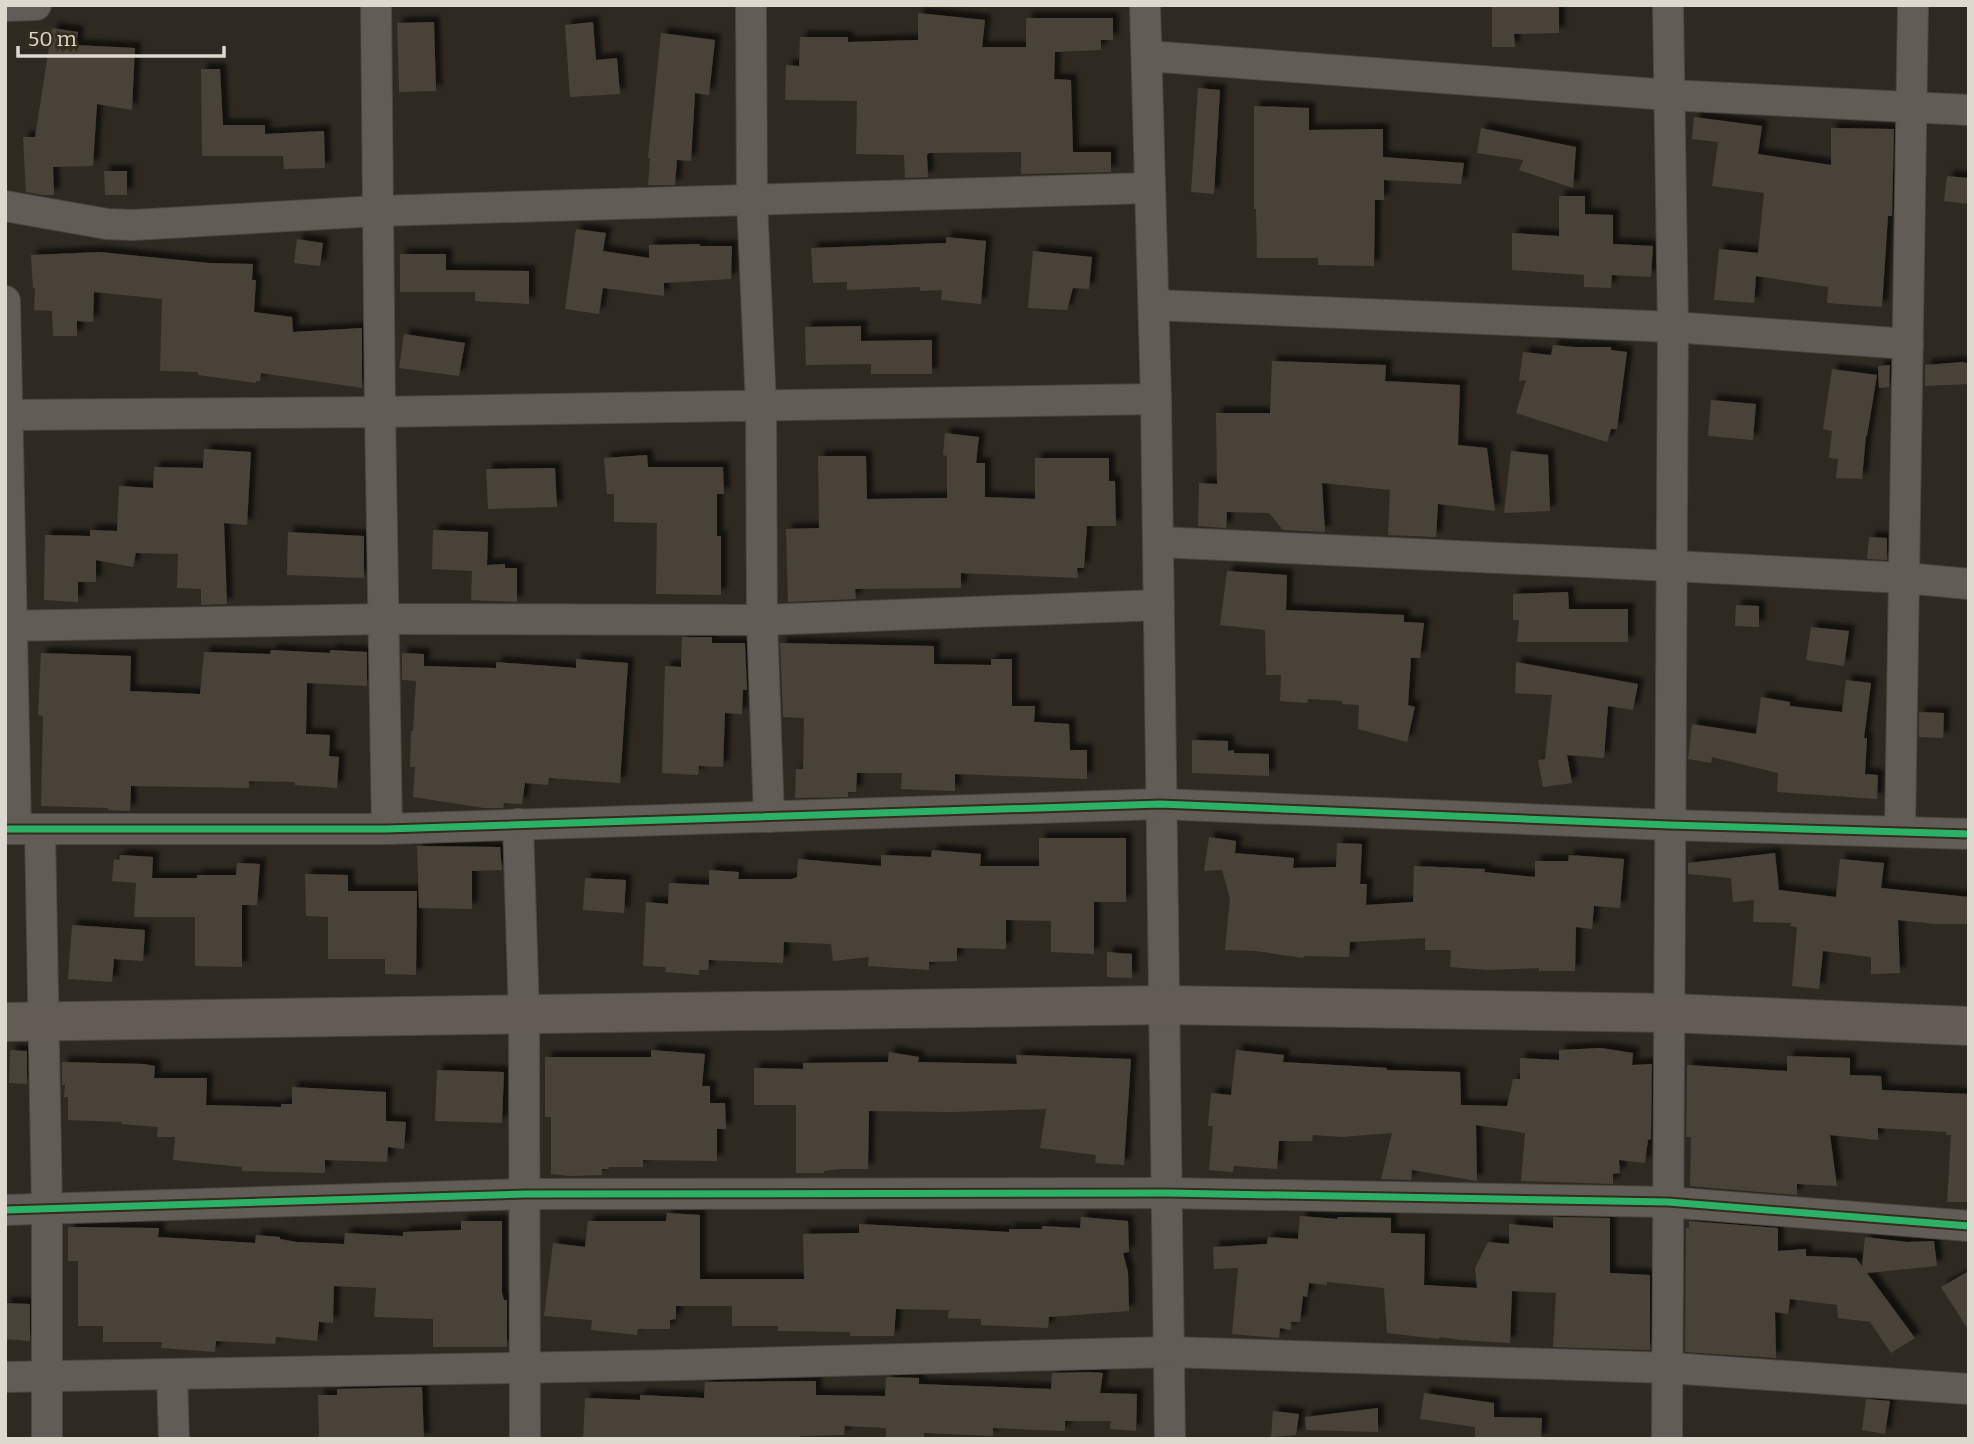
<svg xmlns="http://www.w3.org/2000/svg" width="1974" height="1444" font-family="Bitter,serif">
<defs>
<filter id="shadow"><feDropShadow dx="6" dy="-6" stdDeviation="2" flood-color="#0009"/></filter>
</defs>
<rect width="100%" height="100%" fill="#2e2a22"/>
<g fill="#4a4237" filter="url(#shadow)">
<path d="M1492 5H1559V33L1514 34 1515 47H1492Z"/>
<path d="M918 13 985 20 982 47H1026V18H1113V40H1101V50L1055 52 1054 79 1071 80 1073 152H1111V172L1021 174V152L929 153 927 155 928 177 905 178 904 155 856 154 857 101 785 100 786 65 799 66 800 37H848V42L918 40Z"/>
<path d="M434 22 436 91 399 92 397 23Z"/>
<path d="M593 22 596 60 617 58 620 94 570 97 565 25Z"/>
<path d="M52 28 78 32 76 45 135 48 132 110 97 104 93 166 53 167 54 195H43L26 192 23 137H35Z"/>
<path d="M661 33 715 40 709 95 695 93 691 161 677 160 675 185H648L650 158H648Z"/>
<path d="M201 69H220L223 125H265V134L324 131 325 168 284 169 283 156H202Z"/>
<path d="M1198 88 1220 90 1214 194 1191 192Z"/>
<path d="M1254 106 1309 108V130L1383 129V157L1464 163 1461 184 1384 180V200H1375L1374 266 1318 265V258H1257L1256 209H1254Z"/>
<path d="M1694 117 1762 126 1758 154 1831 165V128L1894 129 1892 216H1888L1882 307 1827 303 1828 287 1756 276 1754 303 1714 300 1719 249 1758 253 1764 193 1712 186 1718 142 1692 139Z"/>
<path d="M1481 128 1576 147 1573 188 1519 170 1523 160 1477 153Z"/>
<path d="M104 171H127V195H105Z"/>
<path d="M1947 176 1969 178V204L1944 201Z"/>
<path d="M1559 196H1585V214L1613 215V244L1653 246 1651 277 1612 275 1611 288 1584 287V275L1512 270V233L1559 236Z"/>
<path d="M576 229 606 233 603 251 649 258V245L700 244V246H732L731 279 664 283V296L603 288 599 314 565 309Z"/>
<path d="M946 237 986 241 981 304 941 300 942 290 920 291V287L847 290V282L813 283 811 248 946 243Z"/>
<path d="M297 239 323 243 320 266 294 263Z"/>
<path d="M1033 251 1092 257 1089 289 1073 288 1067 310 1028 308Z"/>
<path d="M99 252 209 263 253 264 252 280H256L254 312 292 317 293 332 362 328V388L261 373 260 381H256V383L198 375V372L160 371 162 299 94 292 93 322 77 321V336H53L52 311 34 310 35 288H33L31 255Z"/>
<path d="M400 254H446V270L529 271V304L475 301V292H400Z"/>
<path d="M861 326V341L932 340V374H871V364L806 365 805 327Z"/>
<path d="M404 334 465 343 459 376 399 368Z"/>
<path d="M1553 345 1574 347H1611V350L1627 352 1617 429H1611L1607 442 1516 413 1526 380 1519 381 1523 352 1551 355Z"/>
<path d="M1272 361 1386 365 1385 381 1460 385 1458 445 1487 448 1495 511 1438 504 1436 537 1388 535 1390 490 1322 483 1325 532 1283 530 1269 513 1227 512 1226 528 1198 526 1199 483 1217 484 1216 413H1270Z"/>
<path d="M1963 362 1969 364V384L1925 386V365Z"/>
<path d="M1890 365 1889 387 1879 388 1878 366Z"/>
<path d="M1832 369 1877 375 1867 436H1866L1862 479 1836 478 1838 459 1829 458 1832 431 1823 429Z"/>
<path d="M1711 400 1756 404 1753 440 1708 436Z"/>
<path d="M945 433 979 437 976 463H985V497L1035 499V458H1109V481H1115L1116 526H1087L1084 568H1077L1078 578 961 573V588L855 589 856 599 788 602 786 529 819 528 818 456H866L867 499 947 498V456L943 455Z"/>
<path d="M204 449 251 452 247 525 224 523 227 604 201 605V589L177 588 178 554 136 553 133 567 96 560V582H78V602L44 600 45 535 90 536V530L117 531 119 486 153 488 154 467 203 468Z"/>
<path d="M1511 451 1548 455 1550 511 1504 513Z"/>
<path d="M647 455 648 467H723L724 494H717V536H721V595L656 594 657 523 614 522V494H607L604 458Z"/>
<path d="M555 468 557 507 488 509 486 469Z"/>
<path d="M433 530 488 532 487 565 505 564V568H517V602L471 600 472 571 432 569Z"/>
<path d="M288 532 364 536V578L287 575Z"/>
<path d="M1869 537 1887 538V560L1867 559Z"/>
<path d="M1227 571 1287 575 1286 610 1404 615V622L1424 623 1420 658H1411L1408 705 1415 707 1407 742 1358 729 1359 705 1342 704V701L1308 699 1307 703 1280 701 1281 675H1266L1265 630 1220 625Z"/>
<path d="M1568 592 1569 609H1628V642H1517L1519 620H1513V594Z"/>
<path d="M1736 605 1759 606V627L1735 626Z"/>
<path d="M1811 627 1849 631 1844 666 1806 660Z"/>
<path d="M682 637H712V643H745L747 690H743L742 714 725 713 723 767 699 766 698 775 662 773 665 666 681 667Z"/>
<path d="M780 643 934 646V664L991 665V659H1012V706H1035L1034 722 1069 724 1070 750H1087V779L955 774V791L901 789 902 773H857L856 792H848V797L795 798 796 769H803L804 718 783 717Z"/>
<path d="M271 650 330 653V650L367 652V686L307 683 306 734 330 735 329 756 339 757 337 788 295 785V782L249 781V788L131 786 130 811 108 810V808L41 806 43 716 38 715 41 653 131 656 130 691 200 694 204 652 270 654Z"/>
<path d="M402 653 424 654V666L496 668V662L576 668V659L628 663 620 783 549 778 548 785 525 783 522 804 504 803 503 808H484L413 797 415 767H410L411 731H413L416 681 402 680Z"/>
<path d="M1516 662 1638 684 1633 710 1608 706 1604 758 1567 755 1572 783 1543 787 1538 760 1545 759 1552 695 1515 693Z"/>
<path d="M1846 680 1871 683 1864 738H1867L1865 774 1878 775 1877 799 1777 792 1778 773 1712 757 1711 763 1688 759 1692 724 1756 734 1761 697 1790 702V706L1842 712Z"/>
<path d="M1919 712 1944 713 1943 738 1919 737Z"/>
<path d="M1192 740 1228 741V751L1234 750V753L1269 754V776L1192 773Z"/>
<path d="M1209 837 1236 841 1235 853 1294 858 1293 868 1336 867 1337 843 1362 844 1360 884H1367L1366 905 1413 902 1414 866 1485 869 1484 872 1535 877V861H1568L1569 855 1624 859 1620 908 1594 906 1592 929 1576 927 1575 971H1539V968L1487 970 1450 967 1451 950H1425V938L1350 942 1349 957 1304 956 1303 958 1256 951 1225 950 1230 898 1222 870 1204 871Z"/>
<path d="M1039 838H1126V902H1094V954L1051 952V921L1006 920V949L957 948V961L929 962V970L868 966 869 957 833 961 831 944 784 942 783 963 709 960 708 970H699V975L665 972 666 967 643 966 646 902 668 904 669 883 709 885V870L739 872 738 879H792L797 877 798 859 881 866V855L931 857 932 850 981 854 980 866H1039Z"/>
<path d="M417 846 500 847 502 870 472 871V909L419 908Z"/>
<path d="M1775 853 1779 890 1836 897 1840 859 1884 863 1881 888 1969 897V924H1936L1898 920 1900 973 1871 974V957L1823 951 1819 989 1792 986 1797 927 1790 926 1791 923 1753 922 1754 900 1733 902 1731 878 1688 874V863Z"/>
<path d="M120 855 153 857 152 878H197V875H236L237 863 260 864 257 905H242V967L195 966V917H134L136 883 112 881 114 859 119 860Z"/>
<path d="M305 874 348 875V891H417L416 975 385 974V959H328V917L306 916Z"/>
<path d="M585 878 626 880 624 913 583 910Z"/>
<path d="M72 925 145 930 143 961 114 959 112 982 68 979Z"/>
<path d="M1107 952 1132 954V978L1107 977Z"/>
<path d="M1601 1048 1633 1053 1632 1065 1652 1064 1651 1139 1648 1140 1645 1163 1619 1160 1620 1173 1613 1174V1184L1521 1181 1525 1133 1476 1125 1477 1181 1412 1170 1411 1180 1381 1179 1392 1133 1342 1137 1313 1135 1312 1141H1279L1277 1169 1234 1166 1233 1172 1209 1170 1213 1126H1208L1211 1093 1231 1095 1236 1050 1284 1055 1283 1062 1387 1068V1070L1460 1072 1461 1105 1507 1106 1513 1079H1520V1058L1559 1060V1050Z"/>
<path d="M10 1050 27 1051V1084L9 1083Z"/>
<path d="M651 1050 705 1054 702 1086H710V1103H725L726 1129H717V1161L643 1160V1167H609V1169H602V1175L571 1176 551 1174V1117H545V1057H651Z"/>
<path d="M889 1052 919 1057 918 1062 1017 1064 1016 1055 1131 1059 1124 1165 1095 1163 1096 1155 1040 1148 1046 1109 952 1112 869 1111 868 1169H839L824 1171V1173H796V1105H754V1068L803 1069V1063L888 1062Z"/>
<path d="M1787 1056 1850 1058V1075L1881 1076 1882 1090 1969 1094V1202H1947L1951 1135H1946L1947 1132 1878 1128V1140L1830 1135 1837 1186 1797 1184V1195L1690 1186 1691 1137H1686L1687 1065 1787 1071Z"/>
<path d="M62 1062 144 1064 155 1066 154 1078H207L206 1105 281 1107V1104H292V1087L386 1092V1121L406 1122 404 1149 388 1147 387 1162 325 1160V1173L242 1171V1167L173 1160 175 1137H157L158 1127 121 1124 122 1122 68 1120V1097H64L65 1085H62Z"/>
<path d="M437 1070 504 1072 502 1123 435 1121Z"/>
<path d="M667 1213 700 1215V1279H804L803 1234 859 1233V1224L1009 1232V1229H1042V1226L1080 1228 1081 1217 1128 1221 1129 1252 1123 1253 1128 1272 1129 1311 1049 1317 1048 1328 981 1325V1319L948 1318 949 1310 896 1309 894 1336H850V1332L778 1331V1326H732V1306H676V1319L670 1320V1329H638L637 1335 591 1330 592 1320 544 1316 553 1243 585 1247 588 1221H666Z"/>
<path d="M1300 1216 1337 1219 1338 1217 1391 1218V1233L1425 1234 1424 1285 1477 1288 1475 1268 1488 1242 1509 1244V1224L1553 1228V1217L1610 1218V1273L1650 1275V1350L1553 1347 1556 1293 1512 1291 1510 1343 1461 1340 1439 1337V1339L1387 1333 1384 1288 1327 1282V1285L1309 1283 1307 1297 1303 1296 1300 1322H1291V1330L1280 1328 1279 1338 1232 1334 1238 1268 1214 1269 1213 1247 1267 1244 1268 1237 1298 1239Z"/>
<path d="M461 1221H502V1293L504 1300H507V1347H433V1319L374 1317 376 1288 334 1286 333 1323 319 1322 317 1341 276 1337 275 1344 216 1341 215 1352 161 1348 162 1342H103V1326H78V1261H68V1227L159 1228 158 1237 255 1243 256 1235 280 1237V1239L296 1242 344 1244 345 1233 403 1236V1232L461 1230Z"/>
<path d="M1689 1221 1778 1228V1251L1806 1249V1256L1856 1258 1862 1266 1865 1237 1907 1242 1934 1241 1937 1266 1867 1273 1915 1338 1891 1353 1870 1322 1838 1318 1837 1305 1790 1299 1788 1314 1775 1312 1776 1358 1685 1352 1686 1228H1689Z"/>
<path d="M1969 1271V1331L1941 1287Z"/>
<path d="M5 1303 30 1304V1341L5 1339Z"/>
<path d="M1087 1372 1103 1373 1100 1393 1137 1394 1136 1431 1110 1429 1111 1421H1065V1431L993 1428V1436L924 1433V1439H886V1428L845 1426 844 1435 800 1436V1439H583L585 1398 640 1400V1395L704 1398 705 1382 816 1381V1395L885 1396 886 1377 919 1378V1384L1051 1389 1052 1373Z"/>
<path d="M422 1387 424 1439H319L318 1395H337V1389Z"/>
<path d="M1424 1393 1494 1403V1417L1542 1418 1541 1439H1475V1427L1420 1419Z"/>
<path d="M1866 1399 1890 1401 1885 1434 1862 1430Z"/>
<path d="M1378 1408V1432L1306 1430 1305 1417Z"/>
<path d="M1273 1411 1299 1414 1296 1435 1271 1437Z"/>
</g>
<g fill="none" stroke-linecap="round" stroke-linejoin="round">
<g stroke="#4a463f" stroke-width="32">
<g id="street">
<path d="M376 5 380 412 387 829"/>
<path d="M751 5 752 201 761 405 762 620 769 817"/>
<path d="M1145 5 1156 399 1170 1439"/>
<path d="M5 6 36 5"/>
<path d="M1147 56 1669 95 1969 110"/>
<path d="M5 206 107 224 133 225 378 211 1149 188"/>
<path d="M5 301 16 828"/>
<path d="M1154 305 1673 327 1908 344"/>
<path d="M5 415 380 412 1156 399"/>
<path d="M1158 542 1672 566 1905 578 1969 584"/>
<path d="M5 626 385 619 762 620 1159 605"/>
<path d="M518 824 524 1015 525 1439"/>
<path d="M5 829H387L1160 804 1669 825 1969 834"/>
<path d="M40 830 47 1209V1439"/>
<path d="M1900 831 1913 5"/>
<path d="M5 1210 526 1194 1167 1193 1668 1202 1969 1226"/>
<path d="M172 1375 174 1439"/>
<path d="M5 1377 677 1365 1169 1352 1670 1368 1969 1389"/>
<path d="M1667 1439 1673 327 1668 5"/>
</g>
</g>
<g stroke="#4a463f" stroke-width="40">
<path id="secondary" d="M5 1022 1164 1005 1670 1013 1969 1026"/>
</g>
<use href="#street" stroke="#615d56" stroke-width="30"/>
<use href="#secondary" stroke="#625c54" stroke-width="38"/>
<g stroke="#342c1c" stroke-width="11">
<g id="cycleway">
<path d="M5 829H387L1160 804 1669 825 1969 834"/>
<path d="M5 1210 526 1194 1167 1193 1668 1202 1969 1226"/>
</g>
</g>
<use href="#cycleway" stroke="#2db169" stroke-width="7"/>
</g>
<rect width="1974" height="1444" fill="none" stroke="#ded9cf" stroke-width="14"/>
<path d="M18 46v10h206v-10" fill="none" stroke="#ded9cf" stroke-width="3.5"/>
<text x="28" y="46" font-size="21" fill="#ded9cf" stroke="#342c1c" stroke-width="5" paint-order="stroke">50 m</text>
</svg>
